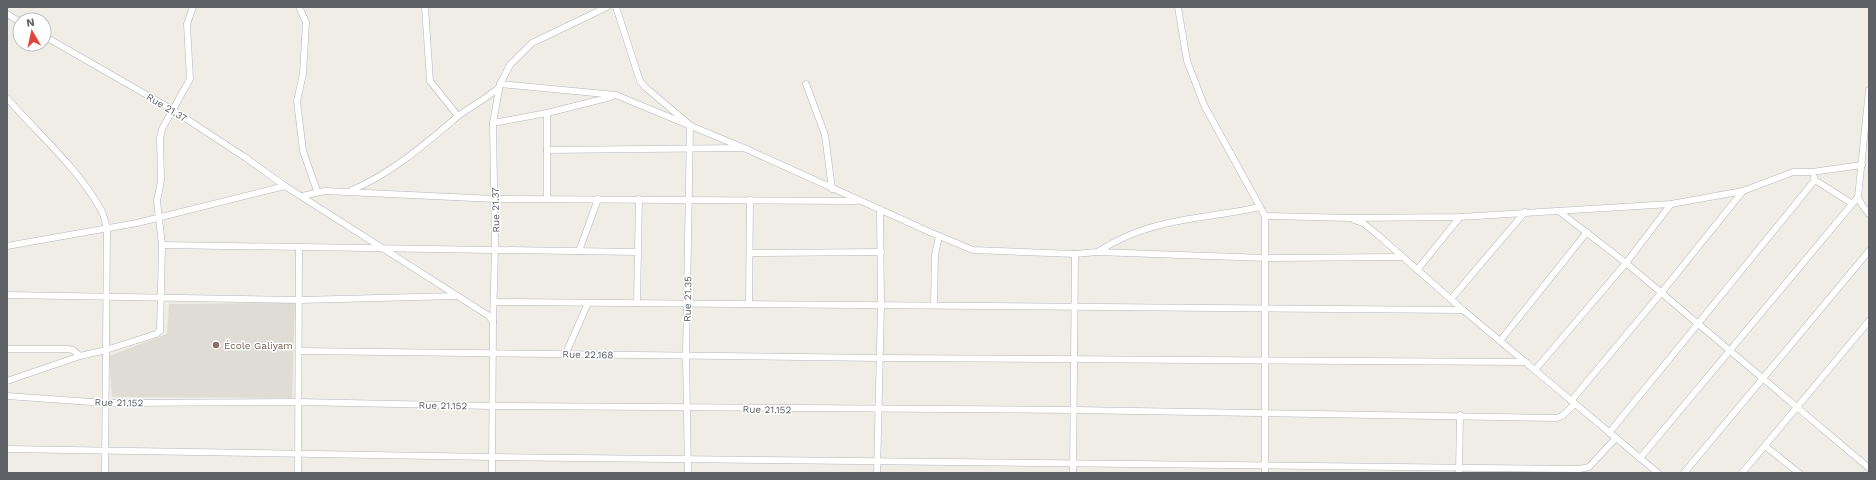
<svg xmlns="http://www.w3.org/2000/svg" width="1876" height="480" font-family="'Work Sans',sans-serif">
<rect width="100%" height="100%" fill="#efede6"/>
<path fill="#dfdcd5" d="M295 303 292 398 112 397 109 356 167 334 169 304Z"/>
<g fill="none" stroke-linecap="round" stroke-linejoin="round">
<g stroke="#b3b6ba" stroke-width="7">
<g id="street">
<path d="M299 7 306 22 303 74 297 101 303 151 317 191"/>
<path d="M425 7 430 81 458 116"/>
<path d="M616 7 640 81 645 87 690 125 686 355 688 473"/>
<path d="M1178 7 1187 61 1204 105 1265 216V473"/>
<path d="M7 14 20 22"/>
<path d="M44 36 173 110 246 158 285 186 489 316 493 322"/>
<path d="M500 84 616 95 744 148 932 233 973 250 1075 254 1097 252 1266 258 1401 257"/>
<path d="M806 84 825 135 832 189"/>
<path d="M1869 90 1858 197 1862 205 1869 214"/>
<path d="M7 98C38 134 76 166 100 208 104 214 105 222 107 228L105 473"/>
<path d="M493 123 547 113 611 97"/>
<path d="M547 150 741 148"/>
<path d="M1814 177 1815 180 1851 203"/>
<path d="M352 190C391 174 425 144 457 117 471 106 487 99 499 87"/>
<path d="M302 196 325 191 495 199 857 201"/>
<path d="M547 199V113"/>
<path d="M1560 212 1626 263 1869 468"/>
<path d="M1265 216 1349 218 1460 217 1671 204 1743 191 1793 172H1812L1862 165"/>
<path d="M1354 220 1363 223 1378 235 1463 310 1658 473"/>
<path d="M162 245 637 252"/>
<path d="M7 246 137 223 285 186"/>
<path d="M579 251 598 199"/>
<path d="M1099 251C1107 246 1116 241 1125 237 1167 218 1215 217 1260 207"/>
<path d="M750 253 881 252"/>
<path d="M1417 270 1460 217"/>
<path d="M7 295 299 300 457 296"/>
<path d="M1451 299 1525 212"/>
<path d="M494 302 1463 310"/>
<path d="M637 303 639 199"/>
<path d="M749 304 750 200"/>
<path d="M934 305 935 255 939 236"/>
<path d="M1500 341 1587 232"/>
<path d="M7 349H67L73 350 80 356"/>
<path d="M299 351 878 358 1526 362"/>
<path d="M566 353 588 303"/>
<path d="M1535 370 1626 263 1671 204"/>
<path d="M7 381 80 356 106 350 156 334 160 331 162 245 157 201 161 181 160 138 162 129 190 79 187 24 193 7"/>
<path d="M7 396 106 403 299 402 492 406 1074 410 1557 418 1562 416 1575 404"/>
<path d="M1571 401 1661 293 1743 191"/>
<path d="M1609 433 1815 180"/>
<path d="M1765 446 1799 473"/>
<path d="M7 449 492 457 1580 469 1589 467 1615 439"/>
<path d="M1640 458 1858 197"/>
<path d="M298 473 299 247"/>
<path d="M492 473 493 322 495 250 493 123 500 84 510 65 532 43 607 7"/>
<path d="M877 473 881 305 880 209"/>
<path d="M1073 473 1075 254"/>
<path d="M1459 473 1460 415"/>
<path d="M1684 473 1869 251"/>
<path d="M1742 473 1869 321"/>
</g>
</g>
<use href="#street" stroke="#fff" stroke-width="6"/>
</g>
<circle fill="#8d6e63" stroke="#fff" stroke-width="1.5" cx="216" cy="345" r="4"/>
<g text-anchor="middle" stroke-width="3" stroke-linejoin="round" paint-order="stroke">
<g font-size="10" fill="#5e6266" stroke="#fff">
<text transform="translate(167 107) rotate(31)" y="4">Rue 21.37</text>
<text transform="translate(495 210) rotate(-91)" y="4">Rue 21.37</text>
<text transform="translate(687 299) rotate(-89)" y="4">Rue 21.35</text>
<text transform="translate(588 354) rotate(1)" y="4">Rue 22.168</text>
<text transform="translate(119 402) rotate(1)" y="4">Rue 21.152</text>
<text transform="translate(443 405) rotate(1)" y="4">Rue 21.152</text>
<text transform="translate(767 409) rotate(1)" y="4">Rue 21.152</text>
</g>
<g font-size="10" fill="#785e54" stroke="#fff" text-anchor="start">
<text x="224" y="349">École Galiyam</text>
</g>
</g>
<rect width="1876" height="480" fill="none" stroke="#5e6266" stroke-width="16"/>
<g transform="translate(32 32) rotate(351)"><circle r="19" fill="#ffffff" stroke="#bfc0c2"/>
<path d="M0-3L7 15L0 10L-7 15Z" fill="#e24539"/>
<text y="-6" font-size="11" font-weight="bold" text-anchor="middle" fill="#5e6266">N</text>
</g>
</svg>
